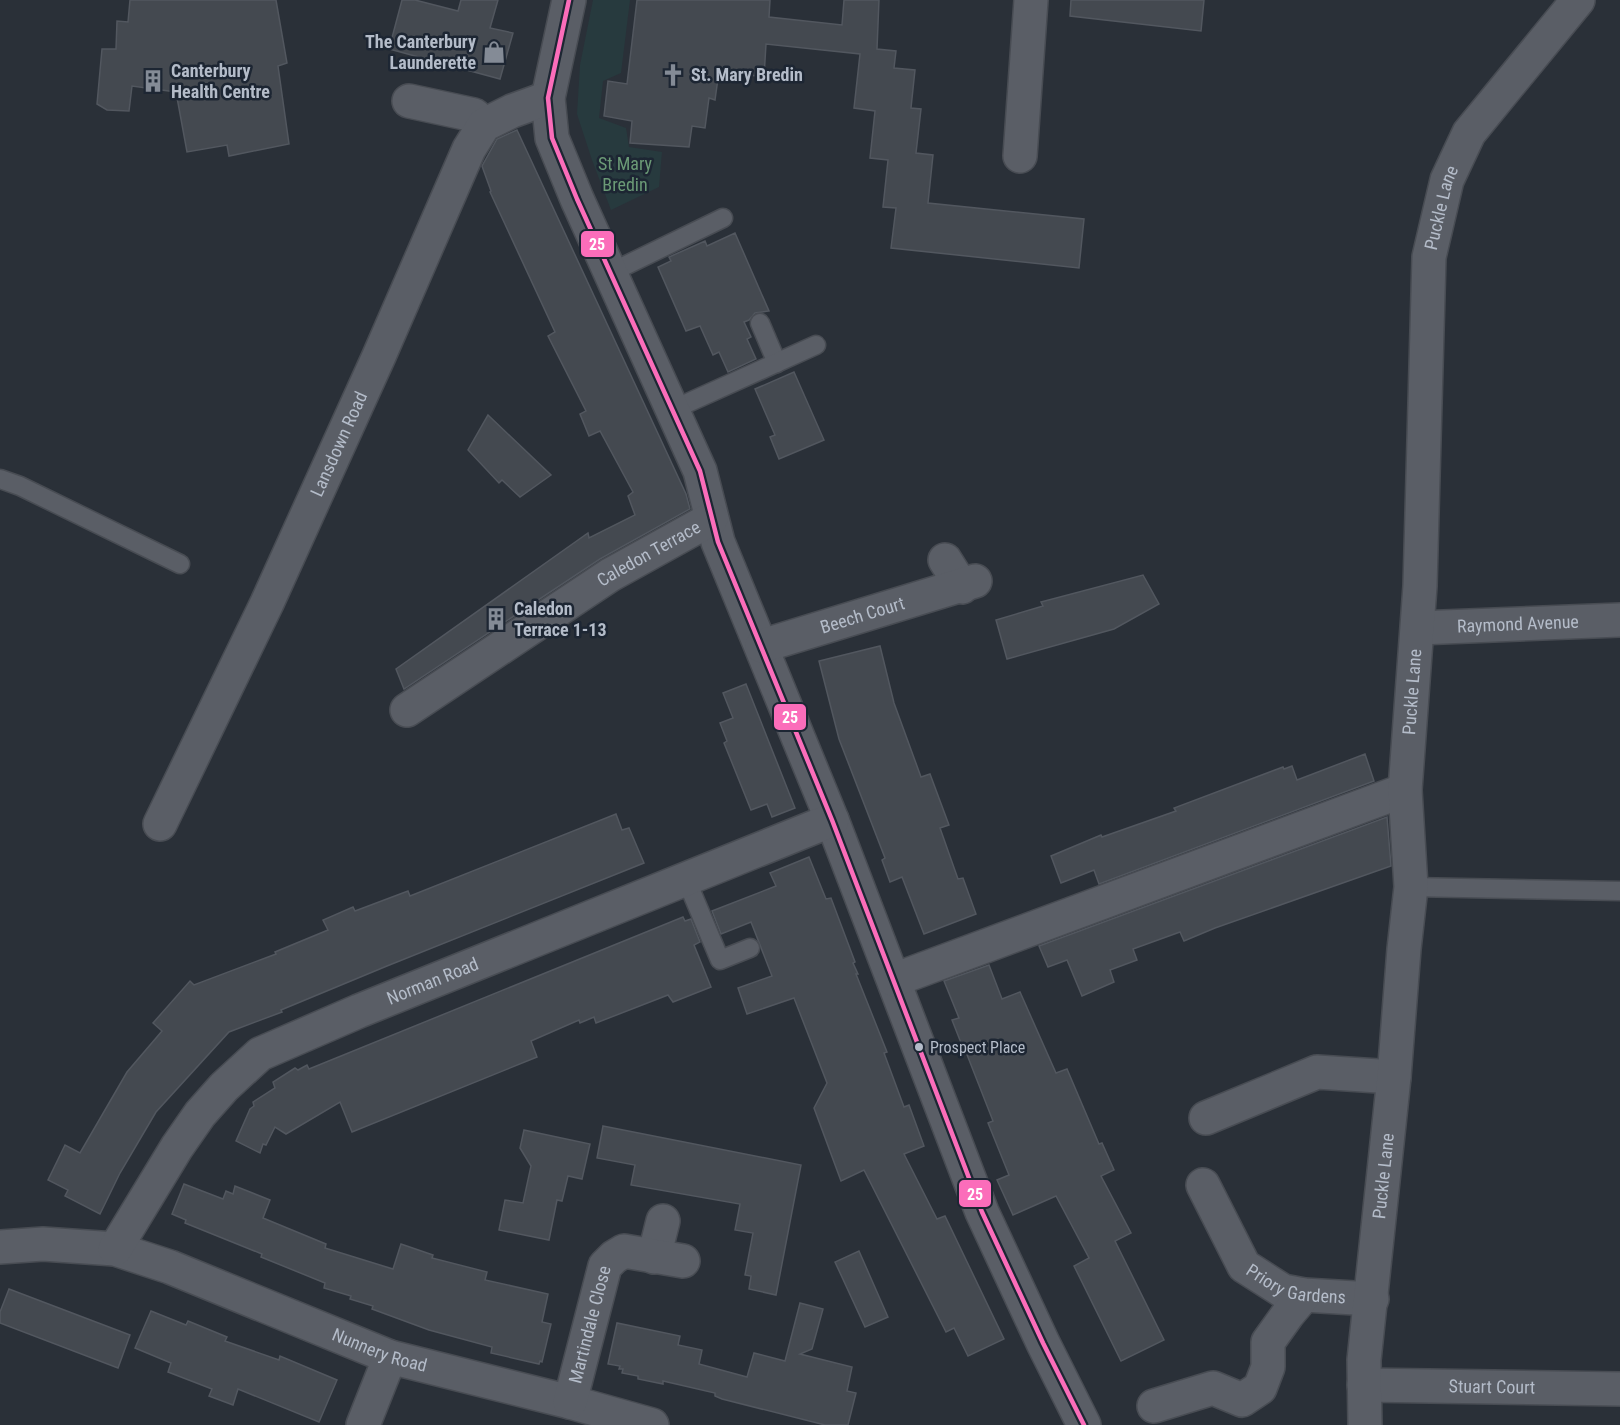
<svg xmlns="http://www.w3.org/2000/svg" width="1620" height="1425" font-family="'Roboto Condensed',sans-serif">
<rect width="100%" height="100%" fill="#2a3038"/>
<path fill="#273a3e" d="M593 0H630L621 73 603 81 599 118 626 128 629 147 662 152 659 187 611 210 592 160 577 114 580 65Z"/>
<g fill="#444950" stroke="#52575f" stroke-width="1.5">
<path d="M130 0H276L287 63 278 66 289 144 229 156 227 145 187 152 176 92 132 86 129 111 107 110 97 104 102 49H116L117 21 128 22Z"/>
<path d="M402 0H415L458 11 461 0H498L490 28 513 33 500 79 389 49Z"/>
<path d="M637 0H770L769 17 842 25 844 0H879L877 49 896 51 894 68 915 70 911 108 921 109 916 153 933 155 928 203 1084 219 1079 268 891 248 896 208 883 207 888 160 870 158 875 111 854 108 860 54 766 44 764 77 719 71 715 100 709 98 705 128 692 126 689 147 630 143 632 121 604 116 608 81 627 84Z"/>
<path d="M1071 0H1204L1201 31 1070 16Z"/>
<path d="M517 130 686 494 690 509 600 559 404 689 396 669 588 533 589 538 635 515 628 496 633 492 600 431 589 436 580 414 586 411 548 336 555 332 490 192 491 191 482 166 497 139Z"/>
<path d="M735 233 769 311 755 313 749 320 744 322 751 337 747 339 756 359 728 372 719 352 713 355 700 326 686 331 658 267 671 261 669 257 705 241 707 246Z"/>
<path d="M794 372 824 440 779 459 770 437 775 435 755 389Z"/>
<path d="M488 415 551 475 520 497 502 480 499 483 468 450Z"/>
<path d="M1143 575 1159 604 1114 629 1007 659 996 620 1043 606 1041 602Z"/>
<path d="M880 646 894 703 921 777 930 774 949 825 940 828 958 879 963 878 976 914 924 934 902 877 890 882 882 860 885 858 839 739 819 661Z"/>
<path d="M746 684 795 808 772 817 767 804 751 810 724 743 727 741 720 723 733 718 723 693Z"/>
<path d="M1365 754 1374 781 1099 884 1094 870 1061 883 1051 856 1101 835 1102 837 1176 811 1174 808 1283 767 1284 769 1292 766 1297 780Z"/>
<path d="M616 814 622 830 629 828 644 863 387 966 281 1010 282 1012 229 1032 156 1112 120 1173 100 1214 65 1196 68 1190 48 1180 65 1145 80 1153 127 1072 162 1031 153 1023 190 981 194 985 276 954 275 952 328 930 323 920 353 907 355 911 408 891 410 896Z"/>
<path d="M1387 817 1391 866 1215 928 1184 941 1180 932 1133 949 1137 960 1110 970 1114 982 1082 996 1067 960 1048 967 1039 946Z"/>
<path d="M809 857 826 899 831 898 855 962 853 963 858 974H856L887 1052 884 1053 904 1107 909 1105 924 1146 904 1154 937 1219 945 1216 1004 1339 968 1356 954 1328 946 1332 864 1170 841 1181 814 1108 827 1083 794 998 747 1014 738 988 772 976 751 922 721 934 712 911 776 886 770 873Z"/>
<path d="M683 917 685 921 691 919 700 942 694 945 711 987 673 1002 668 995 596 1023 594 1017 580 1023 579 1020 531 1041 537 1057 352 1132 340 1102 286 1134 275 1127 266 1145 263 1144 260 1153 236 1141 250 1109 254 1106 253 1102 275 1088 273 1082 295 1068 298 1070 307 1065 309 1069Z"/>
<path d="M989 965 1002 999 1020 992 1056 1073 1067 1069 1099 1144 1102 1143 1114 1170 1101 1176 1131 1233 1115 1241 1164 1340 1121 1361 1074 1266 1089 1258 1056 1196 1013 1215 997 1180 1009 1175 988 1123 993 1121 964 1047 963 1048 952 1020 959 1018 944 981Z"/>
<path d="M603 1126 801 1165 776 1295 749 1289 751 1276 745 1275 753 1233 735 1230 740 1204 631 1185 635 1165 597 1158Z"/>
<path d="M524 1130 590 1144 582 1179 568 1176 562 1201 557 1200 549 1240 499 1230 505 1200 523 1203 531 1166 520 1148Z"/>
<path d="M184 1184 223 1199 226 1191 233 1194 235 1186 270 1200 263 1218 326 1244 325 1248 393 1269 401 1244 433 1255 432 1258 487 1272 485 1280 548 1294 542 1322 551 1324 542 1362 540 1361 539 1364 491 1353 492 1347 429 1330 372 1309 373 1306 350 1299 351 1296 324 1288 325 1283 261 1257 262 1254 185 1223 186 1220 172 1214Z"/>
<path d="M859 1251 888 1317 865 1327 835 1262Z"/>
<path d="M9 1289 130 1335 118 1368 0 1323V1312Z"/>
<path d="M800 1303 823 1309 812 1349 800 1354 852 1367 847 1391 856 1393 848 1425H825L722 1399 715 1396V1393L663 1381V1384L638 1379V1376L622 1373 623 1369H619L620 1366 608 1364 617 1323 680 1336 678 1345 702 1350 699 1364 747 1377 754 1353 785 1361Z"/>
<path d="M151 1311 186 1325 188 1321 227 1337 225 1341 279 1360 280 1356 337 1380 319 1422 238 1389 233 1405 209 1396 212 1389 168 1372 171 1363 135 1348Z"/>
</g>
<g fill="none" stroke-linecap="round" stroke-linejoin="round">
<g stroke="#484c53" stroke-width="21">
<g id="lane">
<path d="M610 273 723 218"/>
<path d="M760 323 777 363"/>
<path d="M672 410 816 345"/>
<path d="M0 479 20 486 180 564"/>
<path d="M686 879 720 960 750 948"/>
<path d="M1411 887 1620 891"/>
</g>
</g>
<g stroke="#484c53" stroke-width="36">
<g id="street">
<path d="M569 0 548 98 552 138 577 199 700 471 718 542 832 820 982 1212 1043 1343 1084 1425"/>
<path d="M409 101 474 115 484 125"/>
<path d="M1020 156 1031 0"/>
<path d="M945 560 962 587"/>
<path id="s1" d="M1418 628 1620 620"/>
<path id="s2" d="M762 646 975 581"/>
<path id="s3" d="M407 710 610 575 711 519"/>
<path id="s4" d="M160 824 267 603 379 356 469 149 484 125 512 111 548 98"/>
<path d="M894 980 1405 790"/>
<path d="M1206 1118 1317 1072 1394 1077"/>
<path id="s5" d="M1203 1185 1244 1266 1283 1291 1304 1295 1372 1299"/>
<path id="s6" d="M0 1247 43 1244 115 1249 170 1267 390 1357 570 1402 652 1425"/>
<path id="s7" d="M115 1249 177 1147 200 1114 224 1087 260 1054 359 1011 832 820"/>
<path d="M654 1257 663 1221"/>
<path id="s8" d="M1364 1385 1620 1389"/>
<path id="s9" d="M570 1402 605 1266 614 1257 624 1251 683 1261"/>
<path d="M1154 1406 1213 1388 1242 1400 1260 1388 1268 1367V1342L1288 1314 1304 1295"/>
<path d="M363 1425 390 1357"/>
<path id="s10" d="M1365 1425 1364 1360 1394 1077 1404 949 1411 887 1405 790 1420 586 1429 257 1447 180 1469 133 1578 0"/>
</g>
</g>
<use href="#lane" stroke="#5a5e66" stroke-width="18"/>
<use href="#street" stroke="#5a5e66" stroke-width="33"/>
<g stroke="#1d2633" stroke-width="9">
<path id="bus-1" d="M569 0 548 98 552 138 577 199 700 471 718 542 832 820 982 1212 1043 1343 1084 1425"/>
</g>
<use href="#bus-1" stroke="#fb6dba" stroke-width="4.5"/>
</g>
<defs>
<g id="shop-bare" transform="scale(1.8)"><path d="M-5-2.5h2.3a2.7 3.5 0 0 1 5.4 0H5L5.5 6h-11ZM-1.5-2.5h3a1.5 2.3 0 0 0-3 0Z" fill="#848b96" stroke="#1d2633" stroke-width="2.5" paint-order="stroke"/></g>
<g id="church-bare" transform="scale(1.8)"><path d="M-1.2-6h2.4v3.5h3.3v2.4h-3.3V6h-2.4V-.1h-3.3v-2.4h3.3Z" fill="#848b96" stroke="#1d2633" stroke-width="2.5" paint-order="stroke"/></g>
<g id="building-bare" transform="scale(1.8)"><path d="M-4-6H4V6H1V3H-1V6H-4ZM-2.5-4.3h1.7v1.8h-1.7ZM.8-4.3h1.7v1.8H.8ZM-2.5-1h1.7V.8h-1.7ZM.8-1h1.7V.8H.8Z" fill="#848b96" stroke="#1d2633" stroke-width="2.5" paint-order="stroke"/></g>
</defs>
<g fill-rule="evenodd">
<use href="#shop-bare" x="494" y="52"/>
<use href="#church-bare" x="673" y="75"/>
<use href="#building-bare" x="153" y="81"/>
<use href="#building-bare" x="496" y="619"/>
</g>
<circle fill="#b4bcc9" stroke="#1d2633" stroke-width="2" cx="919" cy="1047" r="5"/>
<g text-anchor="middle" stroke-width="5" stroke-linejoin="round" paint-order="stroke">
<g font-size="16" fill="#b4bcc9" stroke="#1d2633" text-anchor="start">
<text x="930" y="1053">Prospect Place</text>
</g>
<g font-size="18" font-weight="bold" fill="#b4bcc9" stroke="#1d2633" text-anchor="start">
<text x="476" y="48" text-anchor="end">The Canterbury<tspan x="476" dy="21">Launderette</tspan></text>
<text x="171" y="77">Canterbury<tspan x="171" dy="21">Health Centre</tspan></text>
<text x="691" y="81">St. Mary Bredin</text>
<text x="514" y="615">Caledon<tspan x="514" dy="21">Terrace 1-13</tspan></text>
</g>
<g font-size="18" fill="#6b9a76" stroke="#1d2633">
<text x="625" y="170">St Mary<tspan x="625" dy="21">Bredin</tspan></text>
</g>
<g font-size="18" fill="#b4bcc9" stroke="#1d2633">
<text dy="6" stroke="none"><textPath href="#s10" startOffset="1222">Puckle Lane</textPath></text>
<text dy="6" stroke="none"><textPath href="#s4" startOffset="420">Lansdown Road</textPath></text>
<text dy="6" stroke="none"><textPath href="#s3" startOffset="288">Caledon Terrace</textPath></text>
<text dy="6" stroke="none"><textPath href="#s2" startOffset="105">Beech Court</textPath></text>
<text dy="6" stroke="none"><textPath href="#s1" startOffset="100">Raymond Avenue</textPath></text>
<text dy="6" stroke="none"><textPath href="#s10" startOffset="736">Puckle Lane</textPath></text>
<text dy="6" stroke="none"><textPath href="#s7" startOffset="432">Norman Road</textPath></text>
<text dy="6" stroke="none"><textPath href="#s10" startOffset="250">Puckle Lane</textPath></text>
<text dy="6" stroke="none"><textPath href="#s5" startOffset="148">Priory Gardens</textPath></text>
<text dy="6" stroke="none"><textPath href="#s9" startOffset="80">Martindale Close</textPath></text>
<text dy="6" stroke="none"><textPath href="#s6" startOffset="399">Nunnery Road</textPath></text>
<text dy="6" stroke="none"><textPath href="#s8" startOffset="128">Stuart Court</textPath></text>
</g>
</g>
<g stroke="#1d2633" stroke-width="2">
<rect x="580" y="230" width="35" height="28" rx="6" fill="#fb6dba"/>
<rect x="773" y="703" width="34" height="28" rx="6" fill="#fb6dba"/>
<rect x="958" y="1179" width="34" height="29" rx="6" fill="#fb6dba"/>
</g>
<g font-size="16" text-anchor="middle" font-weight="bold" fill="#fff">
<text x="597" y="250">25</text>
<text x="790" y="723">25</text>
<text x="975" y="1200">25</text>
</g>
</svg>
